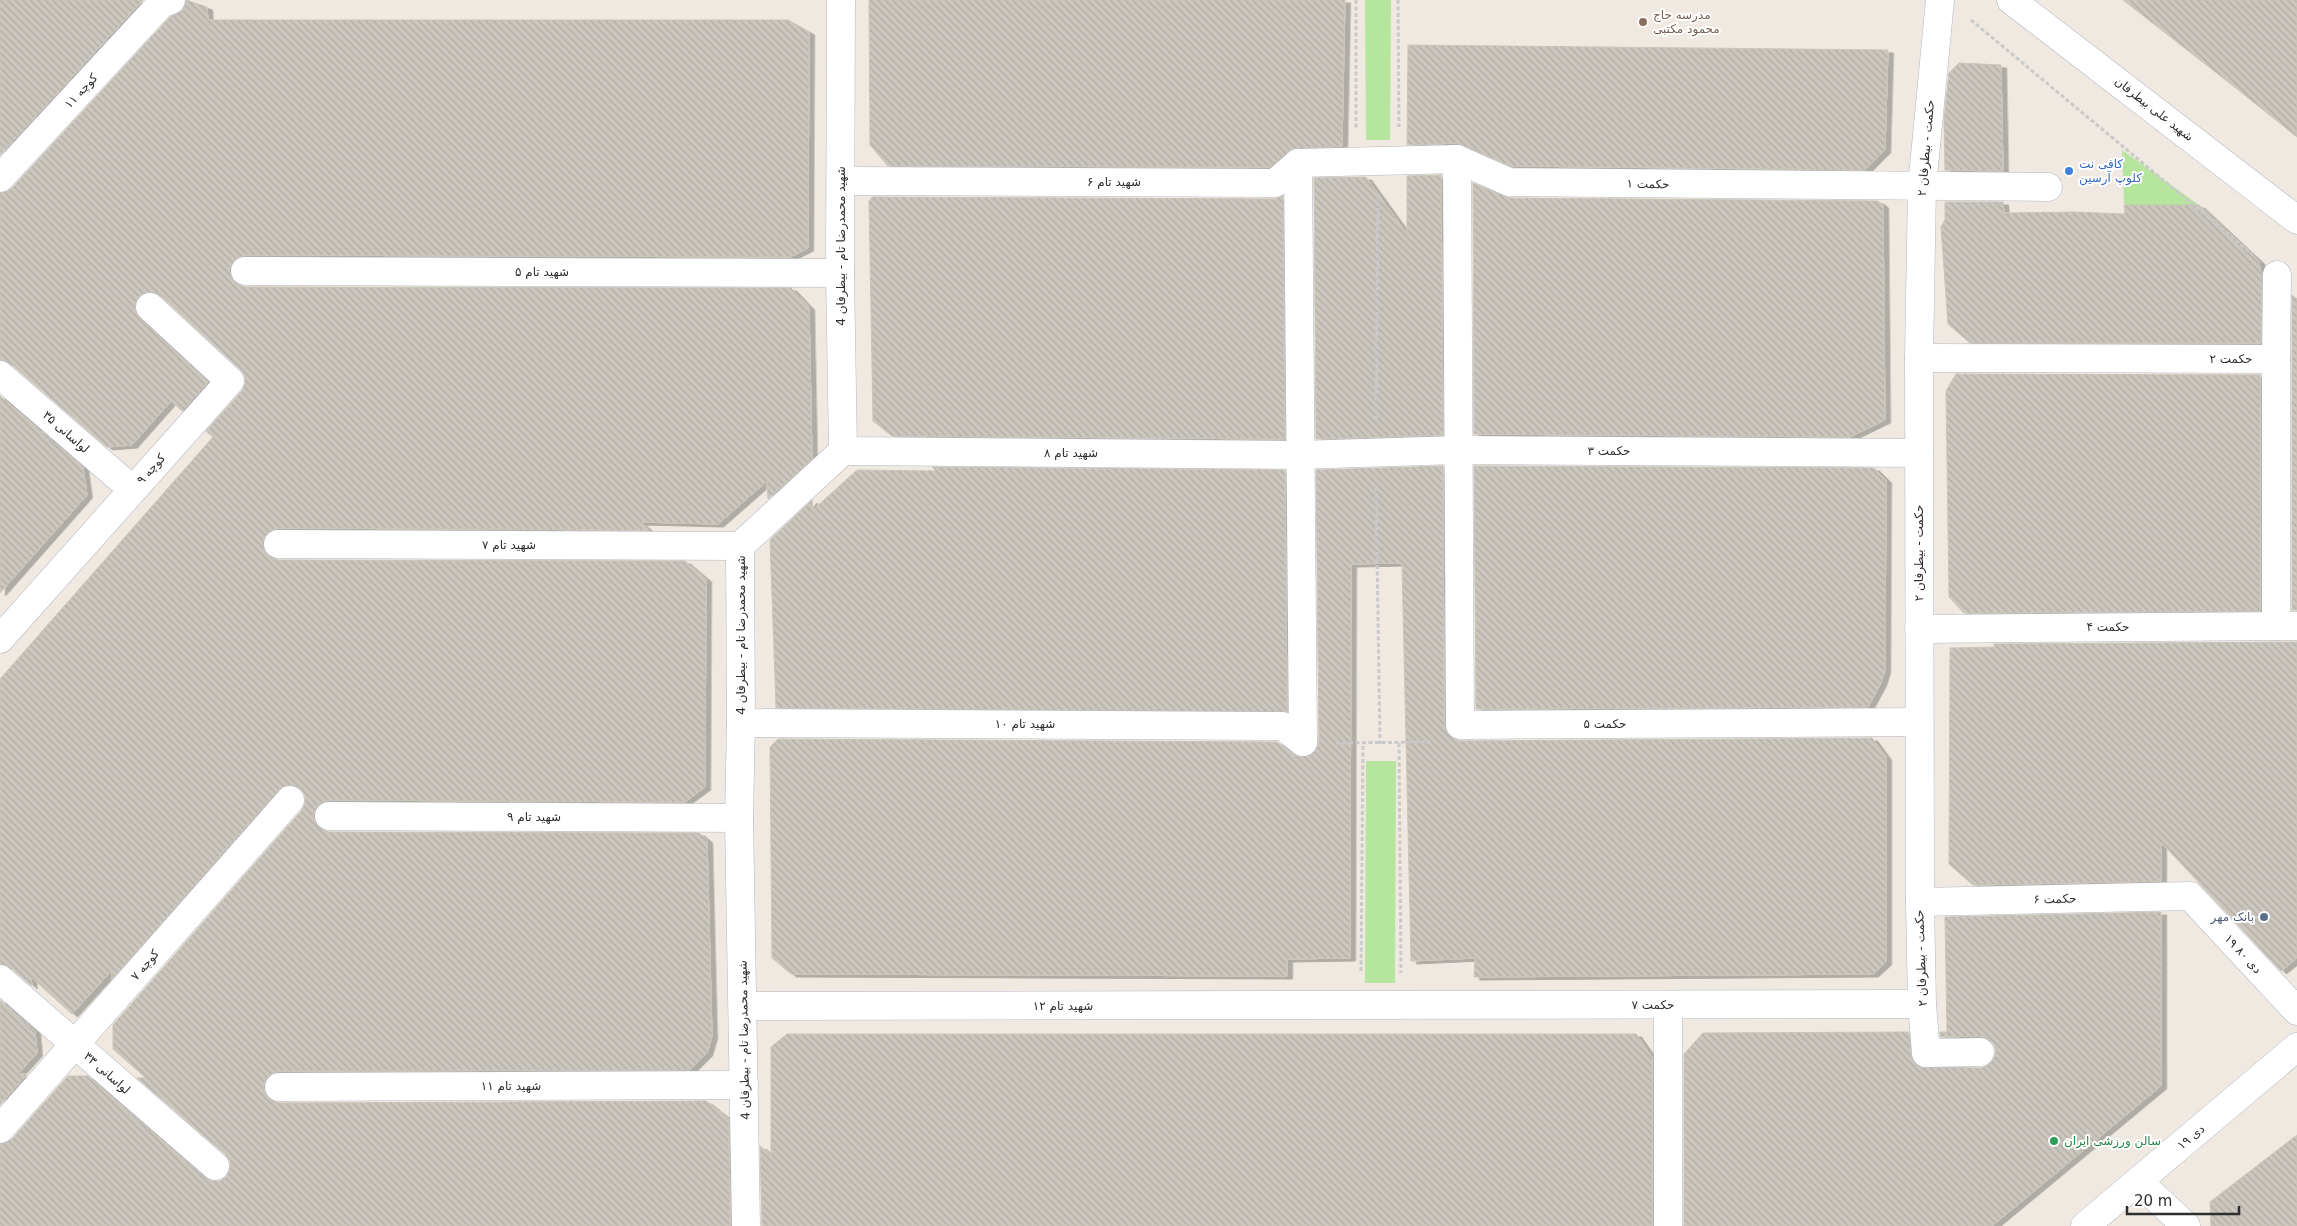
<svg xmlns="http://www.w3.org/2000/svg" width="2297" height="1226" font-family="'DejaVu Sans',Cairo,sans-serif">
<defs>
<pattern id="building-back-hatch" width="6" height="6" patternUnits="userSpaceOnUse" patternTransform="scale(1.25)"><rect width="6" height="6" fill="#cbc7bf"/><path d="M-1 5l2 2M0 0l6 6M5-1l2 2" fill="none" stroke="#afaba4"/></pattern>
<filter id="shadow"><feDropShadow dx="5.5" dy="3" stdDeviation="0" flood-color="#0004"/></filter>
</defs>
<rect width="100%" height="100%" fill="#efe9e1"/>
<g fill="#b6e59e">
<path d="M1365 0H1391L1390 140H1366Z"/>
<path d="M2122 150 2199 205H2124Z"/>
<path d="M1366 761H1396L1395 983H1365Z"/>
</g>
<g fill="url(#building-back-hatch)" stroke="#cbc5ba" filter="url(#shadow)">
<path d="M0 0H143L0 155Z"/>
<path d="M186 0 207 7 208 20H788L809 32 808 248 790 257 245 255 237 258 231 264 229 270 232 279 238 285 245 287 791 288 809 307 812 459 768 499 767 481 718 524 640 522 649 530 278 528 270 531 265 536 262 543 265 552 271 558 278 560 685 561 706 579 705 787 685 802 329 800 322 802 316 808 313 816 316 824 321 829 329 832 699 833 707 840 712 1036 707 1053 690 1070 279 1071 272 1073 266 1079 263 1088 266 1095 271 1100 279 1103 706 1101 729 1119 730 1226H0V1144L12 1139 68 1076H88L205 1178 212 1181H220L227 1176 230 1169V1161L225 1154 137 1078H146L113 1049V1025L302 810 305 803V795L300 788 294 785H286L278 790 112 979V970L72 1014 31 977 32 986 10 967 0 964V679L213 437 206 431 242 391 245 384V376L241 370 161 296 153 292H145L139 296 135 303V311L139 318 208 382 182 411 171 401 132 445 107 447 10 363 0 360V193L11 189 170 17 183 10Z"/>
<path d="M869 0H1345L1342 146 1291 149 1269 167 888 166 870 145Z"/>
<path d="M2123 0H2297V137L2232 85Z"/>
<path d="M1408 45 1888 50 1885 150 1865 170 1512 166 1457 143 1407 145Z"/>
<path d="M1959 63 2001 65 2003 171 1945 170 1944 119 1949 73Z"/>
<path d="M1441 175 1443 435 1316 439 1314 178 1366 177 1407 234V176Z"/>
<path d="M1473 183 1509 198 1878 201 1883 205 1885 420 1850 437 1474 434Z"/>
<path d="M1283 196 1285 439 892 436 873 421 869 201 872 197 1275 199Z"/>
<path d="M1945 202H2003L2004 213 2075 212 2125 214 2124 205H2199L2259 261 2260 270 2262 272 2261 343H1970L1948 324 1941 227 1945 220Z"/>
<path d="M2292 295 2297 299V610H2292Z"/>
<path d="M1956 374 2260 375V611L1964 613 1949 597 1946 391Z"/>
<path d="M0 396 83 467 87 495 0 593Z"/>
<path d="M1443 466 1444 725 1447 733 1453 739 1460 741 1872 738 1886 757V962L1873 974 1474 977 1475 958 1411 961 1402 563 1351 564 1350 958 1287 959V976L791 974 772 958 770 747 778 739 1277 742 1296 756H1309L1316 750 1319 742 1316 470Z"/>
<path d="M1474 466 1874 468 1886 480 1885 670 1881 683 1868 707 1476 709Z"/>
<path d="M932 467 1285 470 1287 712 776 708 770 540 812 500 813 510 857 470 936 471Z"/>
<path d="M2297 642V958L2281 971 2161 842V881L1973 885 1949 864 1950 648 1996 647 1993 644Z"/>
<path d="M2161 912V1086L1992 1226H1684V1054L1703 1033 1909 1032 1911 1055 1913 1062 1919 1067 1981 1068 1988 1065 1993 1060 1996 1052 1994 1044 1988 1039 1980 1036 1940 1037V1032H1947L1945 917Z"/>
<path d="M0 1000 35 1031 37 1053 18 1074H27L0 1105Z"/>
<path d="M787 1034H1636L1652 1057V1226H762L760 1146 771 1155V1047Z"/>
<path d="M2297 1135V1226H2211L2210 1202Z"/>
</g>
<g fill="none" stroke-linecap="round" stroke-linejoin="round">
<g stroke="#b4b7c1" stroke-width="29">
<g id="street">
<path d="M1940 0 1922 187 1919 358 1920 902 1922 1004 1926 1053 1980 1052"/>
<path d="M1457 159 1460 725 1918 722"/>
<path d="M1298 163 1303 742"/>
<path d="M0 178 161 4 171 0"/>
<path d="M842 181 1275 183 1298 163 1457 159 1509 182 2048 187"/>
<path d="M245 271 840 273"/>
<path d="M1919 358 2276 359V626"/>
<path d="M2276 359 2277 275"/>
<path d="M0 375 132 489"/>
<path d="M843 451 1299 455 1458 450 1919 453"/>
<path d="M278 544 740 546"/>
<path d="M1919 629 2297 626"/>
<path d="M0 639 230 381 150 307"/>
<path d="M741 723 1283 726 1303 742"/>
<path d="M329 816 739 818"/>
<path d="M1920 902 2190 896 2297 1011"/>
<path d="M0 979 215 1166"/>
<path d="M1668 1005V1226"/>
<path d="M744 1006 1922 1004"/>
<path d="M279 1087 744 1085"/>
<path d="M0 1129 290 800"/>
<path d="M2139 1182 2186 1226"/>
<path d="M746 1226 739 818 741 723 740 546 843 451 840 273 841 0"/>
</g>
</g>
<g stroke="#b4b7c1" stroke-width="29">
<g id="secondary">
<path d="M2011 0 2297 220"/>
<path d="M2085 1226 2297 1047"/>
</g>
</g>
<g stroke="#c9c9c9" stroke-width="3" stroke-dasharray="4 2.5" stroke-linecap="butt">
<path d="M1356 0V129"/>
<path d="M1398 0 1399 127"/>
<path d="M1971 20 2252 254"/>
<path d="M1376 420 1378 194"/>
<path d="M1376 487 1380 744"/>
<path d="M1336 743 1432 742"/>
<path d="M1399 743 1401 973"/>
<path d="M1361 971 1363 743"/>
</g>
<use href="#street" stroke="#fff" stroke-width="28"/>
<use href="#secondary" stroke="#fff" stroke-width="28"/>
</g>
<circle fill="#8d6e63" stroke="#fff" stroke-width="2" cx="1643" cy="22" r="5"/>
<circle fill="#3f7fe0" stroke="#fff" stroke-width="2" cx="2069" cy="171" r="5"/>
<circle fill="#5c6f8a" stroke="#fff" stroke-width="2" cx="2264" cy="917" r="5"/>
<circle fill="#2e9e5b" stroke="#fff" stroke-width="2" cx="2054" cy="1141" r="5"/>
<g text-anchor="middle" stroke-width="4" stroke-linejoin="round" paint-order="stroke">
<g font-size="12" fill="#785e54" stroke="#fff" text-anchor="start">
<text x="1653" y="19">مدرسه حاج<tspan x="1653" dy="14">محمود مکتبی</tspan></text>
</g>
<g font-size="12" fill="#2e2e2e" stroke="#fff">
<text transform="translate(81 91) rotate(-47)" y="4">کوچه ۱۱</text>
<text transform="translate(2154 109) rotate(38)" y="4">شهید علی بیطرفان</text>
<text transform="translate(1926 148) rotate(-85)" y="4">حکمت - بیطرفان ۲</text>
<text x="1114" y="186">شهید تام ۶</text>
<text transform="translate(1648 184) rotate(1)" y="4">حکمت ۱</text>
<text transform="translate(841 246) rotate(-90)" y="4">شهید محمدرضا تام - بیطرفان 4</text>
<text x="542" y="276">شهید تام ۵</text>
<text x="2231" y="363">حکمت ۲</text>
<text transform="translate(66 432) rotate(41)" y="4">لواسانی ۳۵</text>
<text x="1609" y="455">حکمت ۳</text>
<text x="1071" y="457">شهید تام ۸</text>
<text transform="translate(151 469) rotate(-48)" y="4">کوچه ۹</text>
<text x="509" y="549">شهید تام ۷</text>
<text transform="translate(1919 553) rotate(-90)" y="4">حکمت - بیطرفان ۲</text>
<text x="2108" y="631">حکمت ۴</text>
<text transform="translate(741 635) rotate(-90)" y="4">شهید محمدرضا تام - بیطرفان 4</text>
<text x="1025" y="728">شهید تام ۱۰</text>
<text x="1605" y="728">حکمت ۵</text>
<text x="534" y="821">شهید تام ۹</text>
<text transform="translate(2055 899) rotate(-1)" y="4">حکمت ۶</text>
<text transform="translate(2243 954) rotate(47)" y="4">۱۹ دی ۸۰</text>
<text transform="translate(1921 958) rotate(-92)" y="4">حکمت - بیطرفان ۲</text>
<text transform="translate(145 965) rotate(-49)" y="4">کوچه ۷</text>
<text x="1653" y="1009">حکمت ۷</text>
<text x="1063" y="1010">شهید تام ۱۲</text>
<text transform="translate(744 1040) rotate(-91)" y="4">شهید محمدرضا تام - بیطرفان 4</text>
<text transform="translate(107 1073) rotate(41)" y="4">لواسانی ۳۳</text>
<text x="511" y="1090">شهید تام ۱۱</text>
<text transform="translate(2191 1137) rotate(-40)" y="4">۱۹ دی</text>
</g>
<g font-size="12" fill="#366cbe" stroke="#fff" text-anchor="start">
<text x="2079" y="168">کافی نت<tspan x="2079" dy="14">کلوپ آرسین</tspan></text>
</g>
<g font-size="12" fill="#4e5e75" stroke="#fff" text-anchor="end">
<text x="2254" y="921">بانک مهر</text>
</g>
<g font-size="12" fill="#27864d" stroke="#fff" text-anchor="start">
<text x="2064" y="1145">سالن ورزشی ایران</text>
</g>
</g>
<path d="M2127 1206v8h112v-8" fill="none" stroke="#2e2e2e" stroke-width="2.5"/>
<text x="2134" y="1206" font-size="15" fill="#2e2e2e" stroke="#ffffff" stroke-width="4" paint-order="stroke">20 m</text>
</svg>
